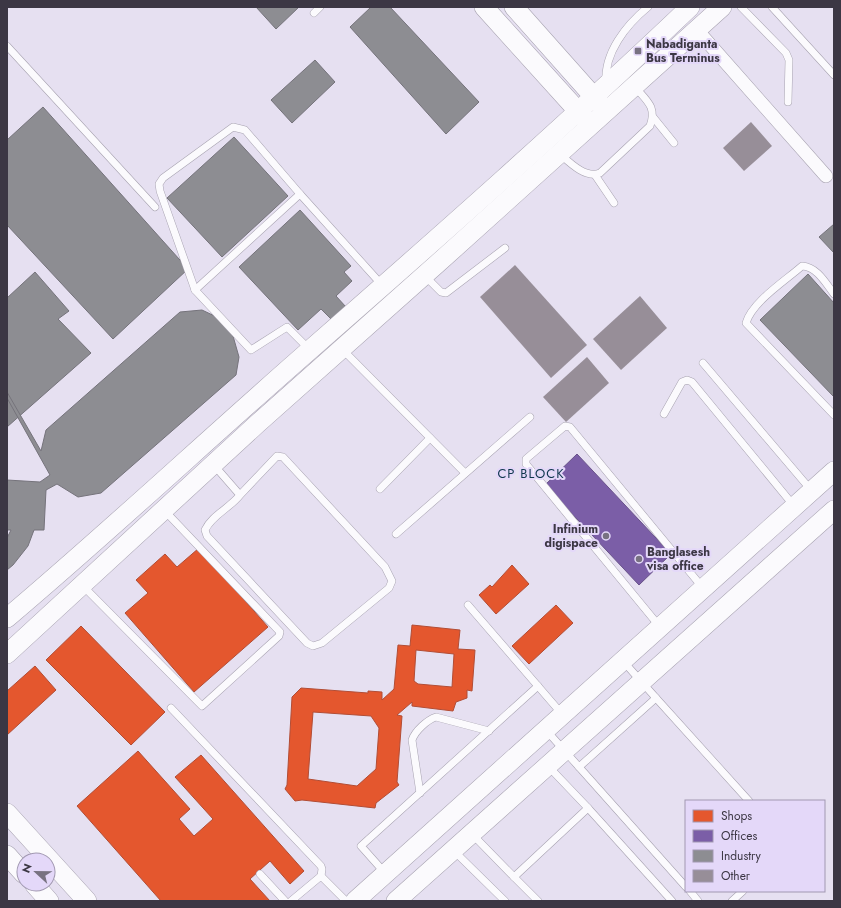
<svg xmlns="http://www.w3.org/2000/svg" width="841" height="908" font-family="Jost,sans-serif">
<rect width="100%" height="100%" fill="#e6e0f1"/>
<g fill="#e4572e" stroke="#b24d35" fill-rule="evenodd">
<path d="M199 548 268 627 194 692 125 613 148 593 136 580 165 554 177 567Z"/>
<path d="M512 565 529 584 496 614 479 595 490 585 492 587Z"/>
<path d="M556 605 573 623 529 664 512 646Z"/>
<path d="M412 625 460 630 458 649 475 650 472 691 467 690V698L456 702 453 711 412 706V702L397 715 402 716 397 782 399 785 376 803 375 808 302 800 295 801 285 789 287 785 292 697 301 688 368 693V691L382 692V700L394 689 398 645 410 646ZM416 650 454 654 452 687 418 684 414 681ZM313 712 371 716 379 728 376 769 357 786 308 779Z"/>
<path d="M81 626 165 712 131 745 46 660Z"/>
<path d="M35 666 56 690 7 735V691Z"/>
<path d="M138 751 190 809 179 819 194 836 213 819 175 777 201 755 304 871 290 884 270 861 250 879 270 901H161L77 806Z"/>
</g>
<path fill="#7b5ea7" stroke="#685289" d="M577 454 671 554 639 585 545 485Z"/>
<g fill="#8d8d92" stroke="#75737b">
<path d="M256 7H299L276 29Z"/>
<path d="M371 7H390L479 102 446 134 350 27Z"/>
<path d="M315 60 335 82 292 123 271 100Z"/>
<path d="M43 107 188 269 113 339 7 225V140Z"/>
<path d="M234 137 288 196 222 257 167 198Z"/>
<path d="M300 210 351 266 344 272 352 281 336 296 346 307 332 320 321 309 298 330 239 267Z"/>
<path d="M834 224V253L819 237Z"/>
<path d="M35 272 69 311 58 319 91 353 7 427V298Z"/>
<path d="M808 274 834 303V397L760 320Z"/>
<path d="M202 310 223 320 233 336 239 357 236 375 101 493 78 497 57 484 46 490 44 530H34L28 546 13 565 7 570V538L11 530H7V480L40 482 50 475 7 398V392L41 451 46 430 180 312Z"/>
</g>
<g fill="#978e98">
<path d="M751 122 772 146 744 171 723 148Z"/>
<path d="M515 265 587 345 551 378 480 297Z"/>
<path d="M640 296 667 328 621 370 593 339Z"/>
<path d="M587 357 609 383 566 422 543 397Z"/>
</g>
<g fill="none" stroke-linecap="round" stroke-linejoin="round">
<g stroke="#a7a2b0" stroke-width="8">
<g id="lane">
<path d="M741 7 786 53 789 60 788 102"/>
<path d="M772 7 834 75"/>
<path d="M314 13 320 7"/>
<path d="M7 46 155 207"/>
<path d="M606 82C604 53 626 25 648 7"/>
<path d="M653 117 674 143"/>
<path d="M560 154C570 163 586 179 600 173L650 126C657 107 647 101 635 87"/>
<path d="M595 175 614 203"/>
<path d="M424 275 441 292 446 293 505 248"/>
<path d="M195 290 160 191 159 184 163 178 233 127 245 130 300 194"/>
<path d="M834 294C825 282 817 267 802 266 785 281 752 302 746 323L834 415"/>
<path d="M342 349 465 473"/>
<path d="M310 350 287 327 251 350 195 290 300 194 382 285"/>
<path d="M703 363 811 490"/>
<path d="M664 414 682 382 687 380 692 382 794 506"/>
<path d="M213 464 240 495C230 508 212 515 205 530L207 536 307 643 313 646 322 643 389 588 392 581 385 567 283 457 277 456 240 495"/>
<path d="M380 489 430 438"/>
<path d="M396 534 530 417"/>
<path d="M82 585 202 706 279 636 280 632 164 510"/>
<path d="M468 605 562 714"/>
<path d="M660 627 526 464V459L565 426 570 427 703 588"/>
<path d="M656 698 749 801"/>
<path d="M171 708 321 866 322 869 321 876"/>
<path d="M546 730 579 767 656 698 623 661"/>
<path d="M579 767 686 887"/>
<path d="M420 793 412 740C415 731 427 720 436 717L489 731"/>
<path d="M588 808 672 901"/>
<path d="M472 834 514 877 588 808 548 766"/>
<path d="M453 850 505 901"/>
<path d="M385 873 361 846 538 686"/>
<path d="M260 874 285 901"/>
<path d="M514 877 538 901"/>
<path d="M690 891 698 901"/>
<path d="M291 901 321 876 346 901"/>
<path d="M732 901 743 891"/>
</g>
</g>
<g stroke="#a7a2b0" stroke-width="14">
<path id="street" d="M697 30 826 176"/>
</g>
<g stroke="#a7a2b0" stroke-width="20">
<g id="secondary">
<path d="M484 7 586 120"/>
<path d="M514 7 602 106"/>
<path d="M7 618C110 531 209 438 311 349 439 237 567 124 690 7"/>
<path d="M7 654 257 424 438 263 722 7"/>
<path d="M7 813 87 901"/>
<path d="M7 855 24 874"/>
<path d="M34 884 49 901"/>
<path d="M355 901 834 471"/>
<path d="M396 901 834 510"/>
</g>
</g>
<use href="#lane" stroke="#fbfafd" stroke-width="7"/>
<use href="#street" stroke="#fbfafd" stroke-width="13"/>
<use href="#secondary" stroke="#fbfafd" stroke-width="19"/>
</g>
<g fill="#787281" stroke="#e4d8f9" stroke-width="1.5">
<rect x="634" y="47" width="8" height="8" rx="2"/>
<circle cx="606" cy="536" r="4"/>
<circle cx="639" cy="559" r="4"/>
</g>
<g text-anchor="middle" stroke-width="4" stroke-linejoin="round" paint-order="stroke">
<g font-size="12" font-weight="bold" fill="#3c3744" stroke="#e4d8f9" text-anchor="start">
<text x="646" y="48">Nabadiganta<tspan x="646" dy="14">Bus Terminus</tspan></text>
<text x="598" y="533" text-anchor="end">Infinium<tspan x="598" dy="14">digispace</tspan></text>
<text x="647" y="556">Banglasesh<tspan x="647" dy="14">visa office</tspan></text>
</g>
<g font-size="13" letter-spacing="1" fill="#0e364d" stroke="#e4d8f9">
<text x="531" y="478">CP BLOCK</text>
</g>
</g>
<rect width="841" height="908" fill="none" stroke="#3c3744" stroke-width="16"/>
<rect x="685" y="800" width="140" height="92" fill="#e4d8f9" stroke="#a198b1"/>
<rect x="693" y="810" width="20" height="12" fill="#e4572e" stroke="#a198b1"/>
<text x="721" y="820" font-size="12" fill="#3c3744">Shops</text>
<rect x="693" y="830" width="20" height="12" fill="#7b5ea7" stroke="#a198b1"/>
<text x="721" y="840" font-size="12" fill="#3c3744">Offices</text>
<rect x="693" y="850" width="20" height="12" fill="#8d8d92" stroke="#a198b1"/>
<text x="721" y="860" font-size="12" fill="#3c3744">Industry</text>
<rect x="693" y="870" width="20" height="12" fill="#978e98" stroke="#a198b1"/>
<text x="721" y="880" font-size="12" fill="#3c3744">Other</text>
<g transform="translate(36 872) rotate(292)"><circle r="19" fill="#e4d8f9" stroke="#a198b1"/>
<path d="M0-3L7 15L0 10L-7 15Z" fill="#787281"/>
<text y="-6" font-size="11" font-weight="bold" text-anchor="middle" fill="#3c3744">N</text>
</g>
</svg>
